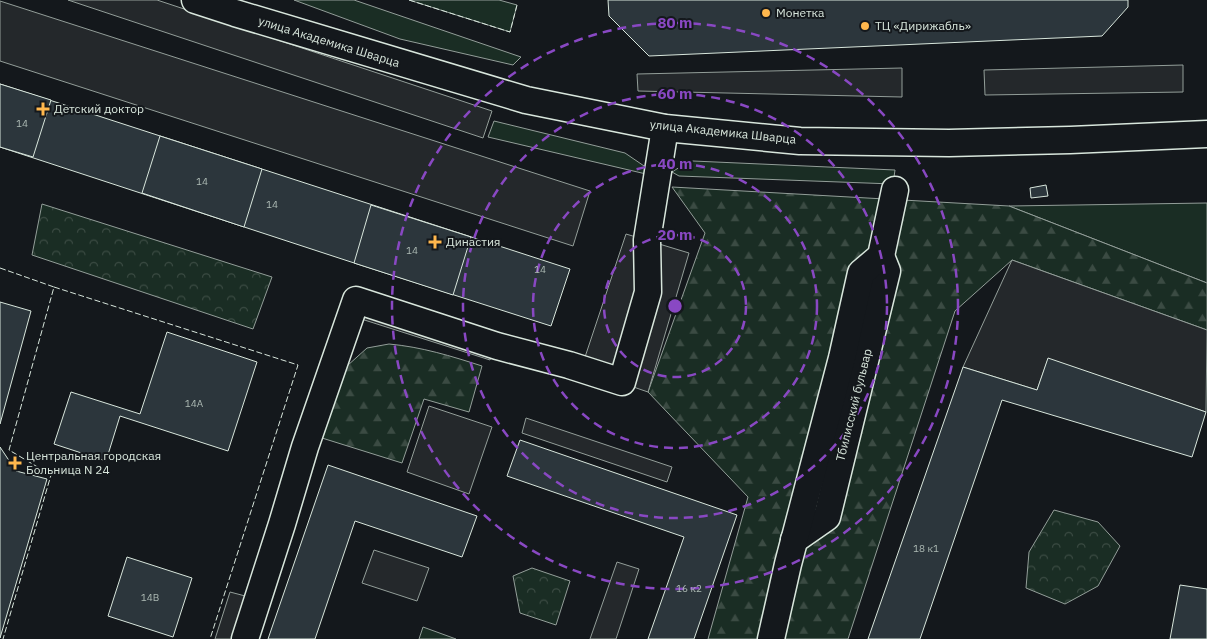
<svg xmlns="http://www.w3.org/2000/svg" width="1207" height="639" font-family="'IBM Plex Sans',sans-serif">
<defs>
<pattern id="forest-firs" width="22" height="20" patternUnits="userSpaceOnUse" patternTransform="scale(1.25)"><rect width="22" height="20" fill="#1a2d24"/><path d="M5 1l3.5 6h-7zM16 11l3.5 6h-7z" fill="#3b4b43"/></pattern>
<pattern id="park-crowns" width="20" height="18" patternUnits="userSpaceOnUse" patternTransform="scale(1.25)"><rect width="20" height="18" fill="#1a2d24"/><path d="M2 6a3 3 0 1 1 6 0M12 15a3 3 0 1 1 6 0" fill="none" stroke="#3b4b43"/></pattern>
</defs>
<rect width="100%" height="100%" fill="#14181c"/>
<g fill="#1a2d24" stroke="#939e99">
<path d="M294 0H354L521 57 513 65 400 39Z"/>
<path d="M409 0H499L517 5 510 32Z"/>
<path d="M494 121 625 153 647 168 646 174 488 137Z"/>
<path d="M693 161 895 170 893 184 679 176 672 172 683 165Z"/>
<path d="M1207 203V283L1009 206Z"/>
<path d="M423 627 456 639H419Z"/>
</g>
<g fill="url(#forest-firs)" stroke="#939e99">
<path d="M672 187 1009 206 1207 283V330L1012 260 955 311 848 639H708L748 497 648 392 705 233Z"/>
<path d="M389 344C422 347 451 356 482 366L469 412 424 399 402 463 322 438 347 366 367 348Z"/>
</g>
<g fill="url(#park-crowns)" stroke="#939e99">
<path d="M42 204 272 277 253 329 32 255Z"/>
<path d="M1054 510 1098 522 1120 546 1098 586 1065 604 1026 588 1029 552Z"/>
<path d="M532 568 570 581 556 625 520 613 513 576Z"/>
</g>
<g fill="#24282b" stroke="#939e99">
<path d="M68 0H157L492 111 483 138Z"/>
<path d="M0 1 590 191 573 246 0 61Z"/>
<path d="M1183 65V92L985 95 984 70Z"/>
<path d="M902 68V97L638 91 637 74Z"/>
<path d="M626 234 689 253 648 392 581 369Z"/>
<path d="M1012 260 1207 330 1206 412 1048 359 1037 390 963 367Z"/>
<path d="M359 305 494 348 490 360 355 317Z"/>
<path d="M429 406 492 427 469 494 407 472Z"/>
<path d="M526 418 672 467 667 482 522 433Z"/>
<path d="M374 550 429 568 417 601 362 583Z"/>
<path d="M617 562 639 569 616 639H590Z"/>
<path d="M230 592 249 597 235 639H215Z"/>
</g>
<g fill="#2c363c" stroke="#d8e6dc">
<path d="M608 0H1128V7L1102 36 649 56 609 16Z"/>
<path d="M0 84 570 269 551 326 348 261 0 147Z"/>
<path d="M0 84 51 100 33 157 0 147Z"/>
<path d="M160 136 262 169 244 227 142 193Z"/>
<path d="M1046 185 1048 196 1031 198 1030 188Z"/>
<path d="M371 205 471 237 453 295 354 263Z"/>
<path d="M0 302 31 311 0 424Z"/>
<path d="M167 332 257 362 228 451 120 416 106 461 54 444 71 392 140 414Z"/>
<path d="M1048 358 1206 412 1192 457 1002 400 920 639H868L963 367 1037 390Z"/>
<path d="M520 440 737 515 694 639H648L684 537 507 476Z"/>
<path d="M0 447 16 471 47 479 0 638Z"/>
<path d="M328 465 477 516 462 557 355 521 315 639H268Z"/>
<path d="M127 557 192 578 173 637 108 616Z"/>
<path d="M1180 585 1207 589V639H1170Z"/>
</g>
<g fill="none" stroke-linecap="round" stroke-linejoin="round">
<g stroke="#d8e6dc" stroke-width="29">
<g id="minor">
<path d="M195 0 235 13 526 100 665 128 800 141 949 143 1070 140 1207 134"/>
<path d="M794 540 827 517 887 271 881 256"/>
<path d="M245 639 282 524 305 447 356 300 497 346 569 365 622 382 648 292 647 240 665 128"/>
<path d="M771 639 788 564 842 358 861 273 881 256 895 190"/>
</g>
</g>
<use href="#minor" stroke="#14181c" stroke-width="26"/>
<g stroke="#d8e6dc" stroke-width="1" stroke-dasharray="6 2.5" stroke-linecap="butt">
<path d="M409 0 510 32 517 5"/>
<path d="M0 268 54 287 9 450 51 475 3 639"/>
<path d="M54 287 298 365 210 639"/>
</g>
</g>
<g fill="none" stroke="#8948c3" stroke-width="2.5" stroke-dasharray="9 6">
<circle cx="675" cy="306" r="71"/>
<circle cx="675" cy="306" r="142"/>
<circle cx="675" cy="306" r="212"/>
<circle cx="675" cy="306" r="283"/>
</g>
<g fill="#ffb74d" stroke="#14181c" stroke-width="2">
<circle cx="766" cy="13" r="5"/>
<circle cx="865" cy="26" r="5"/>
<path d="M40.5 101.5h5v5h5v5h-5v5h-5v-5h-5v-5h5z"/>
<path d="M432.5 234.5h5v5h5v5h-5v5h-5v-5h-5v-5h5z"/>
<path d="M12.5 455.5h5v5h5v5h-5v5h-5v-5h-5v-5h5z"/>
</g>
<g text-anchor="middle" stroke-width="4" stroke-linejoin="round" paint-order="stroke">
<g font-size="10" fill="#adbab4">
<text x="22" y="127">14</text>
<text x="202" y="185">14</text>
<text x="272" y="208">14</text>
<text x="412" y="254">14</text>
<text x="540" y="273">14</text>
<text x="194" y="407">14А</text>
<text x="926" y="552">18 к1</text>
<text x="689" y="592">16 к2</text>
<text x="150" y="601">14В</text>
</g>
<g font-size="12" fill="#d8e6dc" stroke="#14181c" text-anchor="start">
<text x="776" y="17">Монетка</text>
<text x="875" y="30">ТЦ «Дирижабль»</text>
<text x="54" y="113">Детский доктор</text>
<text x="446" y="246">Династия</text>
<text x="26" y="460">Центральная городская<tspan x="26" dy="14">Больница N 24</tspan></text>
</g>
<g font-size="12" fill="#d8e6dc" stroke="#14181c">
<text transform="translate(329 42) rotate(17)" y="4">улица Академика Шварца</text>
<text transform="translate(723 132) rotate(6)" y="4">улица Академика Шварца</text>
<text transform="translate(854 405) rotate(-76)" y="4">Тбилисский бульвар</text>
</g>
</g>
<circle cx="675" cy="306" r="8" fill="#8948c3" stroke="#14181c" stroke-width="2.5"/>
<g font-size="15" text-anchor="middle" font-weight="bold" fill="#8948c3" stroke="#14181c" stroke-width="4" stroke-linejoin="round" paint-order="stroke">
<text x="675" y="28">80 m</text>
<text x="675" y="99">60 m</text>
<text x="675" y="169">40 m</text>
<text x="675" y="240">20 m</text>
</g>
</svg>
